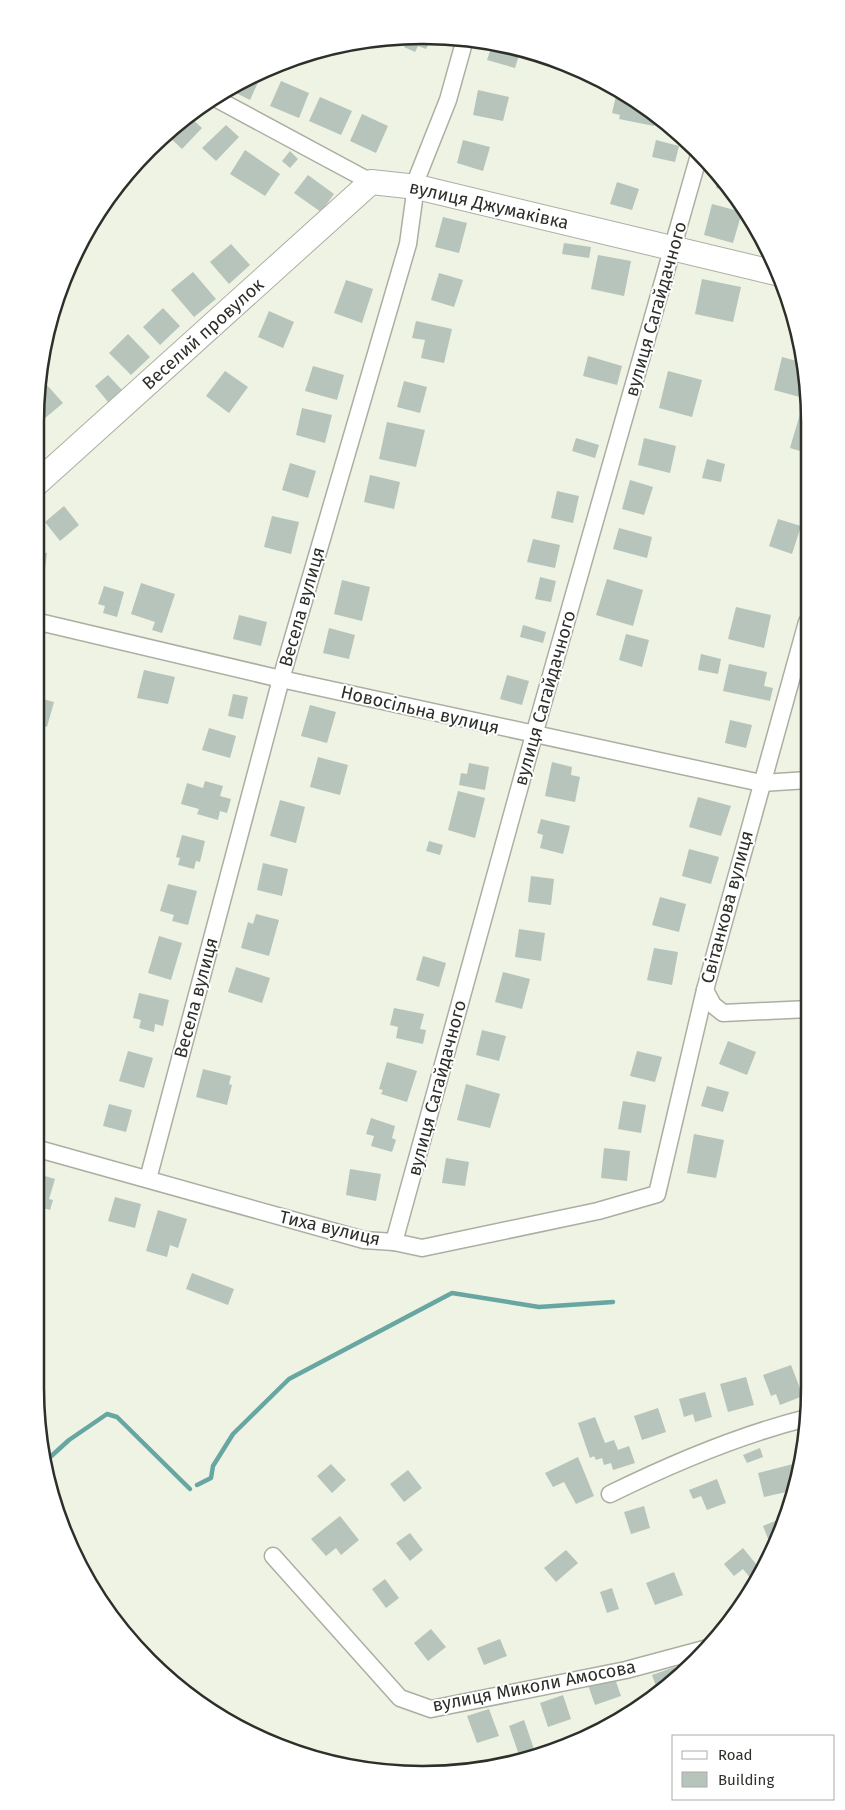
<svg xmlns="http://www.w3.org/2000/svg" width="845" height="1810" font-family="'Fira Sans',sans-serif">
<rect width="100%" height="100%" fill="#eef3e4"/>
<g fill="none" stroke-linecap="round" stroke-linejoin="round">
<g stroke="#68a6a2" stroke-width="4.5">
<path d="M47 1460 69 1440 107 1414 117 1417 190 1489"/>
<path d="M197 1485 211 1478 213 1466 233 1434 289 1379 452 1293 539 1307 613 1302"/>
</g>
</g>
<g fill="#b6c4bb">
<path d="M422 35 433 36 426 49 418 46 415 52 404 47 409 36Z"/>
<path d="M493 42 521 49 515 68 487 60Z"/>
<path d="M254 75 260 78 250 100 228 89Z"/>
<path d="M281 81 309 93 299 118 270 106Z"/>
<path d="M478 90 509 97 503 121 473 115Z"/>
<path d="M623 95 657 114 654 126 619 119 620 115 612 113 616 96 622 97Z"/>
<path d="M320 97 352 111 341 135 309 121Z"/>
<path d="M362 114 388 126 376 153 350 141Z"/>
<path d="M189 116 202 128 182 149 166 134Z"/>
<path d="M226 125 239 137 216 161 202 148Z"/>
<path d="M463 140 490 147 483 171 457 163Z"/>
<path d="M656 140 679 146 675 162 652 157Z"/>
<path d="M245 150 280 174 265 196 230 174Z"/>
<path d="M290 151 298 159 290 168 282 161Z"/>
<path d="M308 175 334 194 321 212 294 193Z"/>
<path d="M719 175 730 186 733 192 716 188Z"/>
<path d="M617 182 639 189 632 210 610 204Z"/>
<path d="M712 204 742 212 733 243 704 235Z"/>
<path d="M443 217 467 223 459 253 435 247Z"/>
<path d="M564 243 591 247 589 258 562 254Z"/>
<path d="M231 244 250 265 229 284 210 262Z"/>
<path d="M598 255 631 261 624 296 591 289Z"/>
<path d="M193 272 216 299 194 317 171 290Z"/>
<path d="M439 273 463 280 454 307 431 300Z"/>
<path d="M702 279 741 287 733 322 695 314Z"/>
<path d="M346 280 373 289 362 323 334 313Z"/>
<path d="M163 308 180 326 160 345 143 327Z"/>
<path d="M269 311 294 322 283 348 258 337Z"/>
<path d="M416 321 452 329 444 363 421 358 425 340 412 338Z"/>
<path d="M128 334 150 357 131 375 109 353Z"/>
<path d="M588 356 622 366 617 385 583 376Z"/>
<path d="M782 357 804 363 807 399 774 390Z"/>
<path d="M313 366 344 375 337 400 305 391Z"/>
<path d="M225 371 248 387 229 413 206 396Z"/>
<path d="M668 371 702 380 692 417 659 408Z"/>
<path d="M108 375 122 390 108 402 95 386Z"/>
<path d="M404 381 427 387 420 413 397 407Z"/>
<path d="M47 385 63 403 44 419 36 410 38 393Z"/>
<path d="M302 408 332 415 325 443 296 435Z"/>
<path d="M800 414 807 416V453L790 448Z"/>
<path d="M387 422 425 430 416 467 379 459Z"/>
<path d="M576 438 599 445 595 458 572 451Z"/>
<path d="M644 438 676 446 670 473 638 465Z"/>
<path d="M707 459 725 464 721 482 702 478Z"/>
<path d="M290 463 316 471 308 498 282 490Z"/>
<path d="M370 475 400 482 394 509 364 502Z"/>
<path d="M630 480 653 487 644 515 622 509Z"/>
<path d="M557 491 579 496 573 523 551 518Z"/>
<path d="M64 506 79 525 60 541 45 522Z"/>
<path d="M272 516 299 522 291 554 264 547Z"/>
<path d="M778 519 801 526 792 554 769 546Z"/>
<path d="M619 528 652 537 647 558 613 549Z"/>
<path d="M533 539 560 545 555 568 527 562Z"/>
<path d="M35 551 47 553 43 584 35 582Z"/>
<path d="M540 577 556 581 551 602 535 599Z"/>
<path d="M607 579 643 590 633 626 596 615Z"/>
<path d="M342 580 370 587 362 621 334 614Z"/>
<path d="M141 583 175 594 162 633 152 630 155 622 131 614Z"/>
<path d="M104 586 124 592 117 617 103 613 105 606 98 604Z"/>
<path d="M736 607 771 615 764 648 728 639Z"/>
<path d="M239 615 267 622 261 646 233 639Z"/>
<path d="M523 625 546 632 543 643 520 637Z"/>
<path d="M329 628 355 635 349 659 323 653Z"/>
<path d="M626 634 649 640 642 667 619 660Z"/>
<path d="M701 654 721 659 718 674 698 670Z"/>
<path d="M729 664 767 672 764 686 773 688 770 701 723 691Z"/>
<path d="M144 670 175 677 168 704 137 698Z"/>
<path d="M507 675 529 681 522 705 500 699Z"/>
<path d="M233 694 248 697 243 719 228 716Z"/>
<path d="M35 697 54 702 47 727 35 723Z"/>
<path d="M310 705 336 712 327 743 301 736Z"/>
<path d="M730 720 752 725 746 748 725 743Z"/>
<path d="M209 728 236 736 230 758 202 750Z"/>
<path d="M318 757 348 765 340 795 310 787Z"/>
<path d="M552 762 572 767 571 775 580 777 575 802 545 796Z"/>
<path d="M469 763 489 767 485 790 459 785 461 773 467 774Z"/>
<path d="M205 781 223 786 220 796 231 799 227 813 220 811 218 820 197 814 199 809 181 804 187 783 203 788Z"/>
<path d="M458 791 485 798 475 838 448 830Z"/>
<path d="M698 797 731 806 721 836 689 827Z"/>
<path d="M280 800 305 807 296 843 270 836Z"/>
<path d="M541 819 570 826 563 854 540 848 543 835 537 833Z"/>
<path d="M182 835 205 841 200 862 196 861 194 869 178 865 180 858 176 857Z"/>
<path d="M429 841 443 845 440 855 426 851Z"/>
<path d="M689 849 719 857 711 884 682 876Z"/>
<path d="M263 863 288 869 282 896 257 890Z"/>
<path d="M531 876 554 879 551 905 528 902Z"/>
<path d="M168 884 197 891 188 925 172 921 174 915 160 911Z"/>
<path d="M660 897 686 904 679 932 652 925Z"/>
<path d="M256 914 279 920 269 956 241 948 248 922 253 924Z"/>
<path d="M519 929 545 933 541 961 515 957Z"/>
<path d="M159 936 182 943 171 980 148 973Z"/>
<path d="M654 948 678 952 672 985 647 980Z"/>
<path d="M423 956 446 963 439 987 416 980Z"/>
<path d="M236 967 270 978 262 1003 228 992Z"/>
<path d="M503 972 530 979 522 1009 495 1002Z"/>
<path d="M139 993 169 1000 163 1026 155 1024 154 1032 139 1028 141 1020 133 1018Z"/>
<path d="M394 1008 424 1014 420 1029 426 1030 423 1044 396 1038 398 1027 390 1025Z"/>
<path d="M482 1030 506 1036 499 1061 476 1055Z"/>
<path d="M728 1041 756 1052 747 1075 719 1064Z"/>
<path d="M128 1051 153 1058 144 1088 119 1081Z"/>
<path d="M637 1051 662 1057 655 1082 630 1076Z"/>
<path d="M387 1062 417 1071 407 1102 381 1094 383 1090 379 1089Z"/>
<path d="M203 1069 231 1076 229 1084 232 1085 227 1105 196 1097Z"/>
<path d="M466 1084 500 1094 490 1128 457 1120Z"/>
<path d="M707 1086 729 1092 723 1112 701 1106Z"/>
<path d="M623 1101 646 1105 641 1133 618 1129Z"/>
<path d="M109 1104 132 1110 126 1132 103 1126Z"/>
<path d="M371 1118 395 1126 392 1138 396 1140 392 1152 371 1146 374 1136 366 1134Z"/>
<path d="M694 1134 724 1140 716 1178 687 1173Z"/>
<path d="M604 1148 630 1151 627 1181 601 1178Z"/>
<path d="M446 1158 469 1162 465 1186 442 1183Z"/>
<path d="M350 1169 381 1174 376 1201 346 1195Z"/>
<path d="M35 1173 55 1179 49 1199 53 1200 50 1210 35 1206Z"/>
<path d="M115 1197 141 1204 135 1228 108 1221Z"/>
<path d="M158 1210 187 1219 178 1248 170 1245 167 1257 146 1251Z"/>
<path d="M192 1273 234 1289 228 1305 186 1289Z"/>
<path d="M791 1365 803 1396 780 1405 776 1394 771 1396 763 1375Z"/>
<path d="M746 1377 754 1405 728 1412 720 1384Z"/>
<path d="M705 1392 712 1417 695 1422 693 1414 684 1417 679 1399Z"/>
<path d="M658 1408 666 1432 642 1440 634 1416Z"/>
<path d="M595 1417 605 1443 614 1440 618 1450 629 1446 635 1463 613 1470 611 1463 604 1465 602 1458 596 1460 594 1456 590 1458 578 1423Z"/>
<path d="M760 1448 763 1457 747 1463 743 1455Z"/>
<path d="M578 1457 594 1496 576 1504 564 1482 553 1487 545 1473Z"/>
<path d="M797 1463 800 1473 795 1490 764 1497 758 1473Z"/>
<path d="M331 1464 346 1480 332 1493 317 1476Z"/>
<path d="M408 1470 422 1488 404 1502 390 1484Z"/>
<path d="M717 1479 726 1503 707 1510 701 1496 693 1499 689 1490Z"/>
<path d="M644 1506 650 1528 631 1534 624 1512Z"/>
<path d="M340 1516 359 1540 341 1555 336 1548 326 1556 311 1539Z"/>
<path d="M785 1517 781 1536 772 1549 763 1526Z"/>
<path d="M410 1533 423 1550 410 1561 396 1543Z"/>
<path d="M743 1548 760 1569 751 1579 743 1569 734 1576 724 1564Z"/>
<path d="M566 1550 578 1563 556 1582 544 1568Z"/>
<path d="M674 1572 683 1595 655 1605 646 1583Z"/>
<path d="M385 1579 399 1598 386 1608 372 1589Z"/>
<path d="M612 1588 619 1609 607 1613 600 1592Z"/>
<path d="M431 1629 446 1647 428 1661 414 1643Z"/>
<path d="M500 1639 507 1656 484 1665 477 1648Z"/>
<path d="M675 1667 677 1673 657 1689 652 1675Z"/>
<path d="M613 1673 621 1696 595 1705 587 1682Z"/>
<path d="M563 1695 571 1719 548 1727 540 1703Z"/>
<path d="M489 1709 499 1736 477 1743 467 1716Z"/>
<path d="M524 1720 534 1749 519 1755 509 1726Z"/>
</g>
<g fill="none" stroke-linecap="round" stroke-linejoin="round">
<g stroke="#abafa2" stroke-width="19">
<g id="street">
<path d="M213 97 371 182"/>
<path d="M35 621 281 679 761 783 808 780"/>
<path d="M705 990 713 1005 723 1013 809 1009"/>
<path d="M35 1148 364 1240 394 1242 422 1248 598 1211 657 1194 705 990 807 622"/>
<path d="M148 1179 281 679 408 244 417 178 448 100 465 39"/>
<path d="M394 1242 534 735 699 155"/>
<path d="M610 1494C673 1463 739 1435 807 1418"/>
<path d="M273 1556 400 1698 431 1709 626 1670 708 1648"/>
</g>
</g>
<g stroke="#abafa2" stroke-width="26">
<path id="secondary" d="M35 485 371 182 417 187 780 274"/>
</g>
<use href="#street" stroke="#fff" stroke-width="16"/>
<use href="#secondary" stroke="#fff" stroke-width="24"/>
</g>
<g text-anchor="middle" stroke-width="4" stroke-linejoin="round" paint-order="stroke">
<g font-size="18" fill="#2d2f29" stroke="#fff">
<text transform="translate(489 205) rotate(13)" y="6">вулиця Джумаківка</text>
<text transform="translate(656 309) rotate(-74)" y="6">вулиця Сагайдачного</text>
<text transform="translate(203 334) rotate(-42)" y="6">Веселий провулок</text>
<text transform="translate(302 607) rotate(-74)" y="6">Весела вулиця</text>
<text transform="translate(545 698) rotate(-74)" y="6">вулиця Сагайдачного</text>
<text transform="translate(420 710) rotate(13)" y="6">Новосільна вулиця</text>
<text transform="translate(727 907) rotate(-75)" y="6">Світанкова вулиця</text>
<text transform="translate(196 998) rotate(-75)" y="6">Весела вулиця</text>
<text transform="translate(437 1088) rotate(-75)" y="6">вулиця Сагайдачного</text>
<text transform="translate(330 1228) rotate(13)" y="6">Тиха вулиця</text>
<text transform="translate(534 1686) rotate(-11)" y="6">вулиця Миколи Амосова</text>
</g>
</g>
<path d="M0 0H845V1810H0ZM422 44H423A378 378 0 0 1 801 422V1388A378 378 0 0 1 423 1766H422A378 378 0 0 1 44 1388V422A378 378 0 0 1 422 44Z" fill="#fff" fill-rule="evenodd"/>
<path fill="none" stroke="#2d2f29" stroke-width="2.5" d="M422 44H423A378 378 0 0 1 801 422V1388A378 378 0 0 1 423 1766H422A378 378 0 0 1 44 1388V422A378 378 0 0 1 422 44Z"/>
<rect x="672" y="1735" width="162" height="65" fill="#ffffff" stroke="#abaca9"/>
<rect x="682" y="1751" width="25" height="8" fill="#ffffff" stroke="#abaca9"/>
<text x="718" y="1760" font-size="15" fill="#2d2f29">Road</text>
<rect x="682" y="1772" width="25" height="15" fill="#b6c4bb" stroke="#abaca9"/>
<text x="718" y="1785" font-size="15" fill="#2d2f29">Building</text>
</svg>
